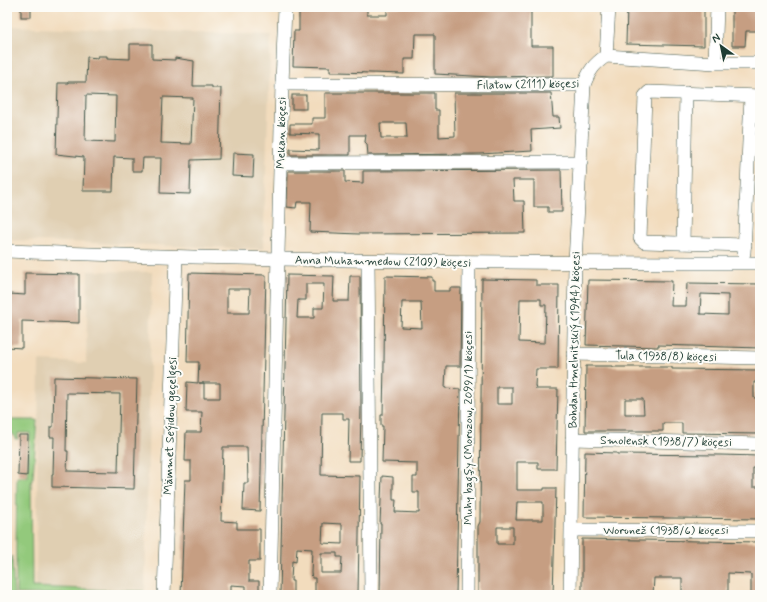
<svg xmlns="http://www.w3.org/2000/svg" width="767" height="602" font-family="Mynerve,sans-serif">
<rect width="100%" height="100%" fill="#fdfcf7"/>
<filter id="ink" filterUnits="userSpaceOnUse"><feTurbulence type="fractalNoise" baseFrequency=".025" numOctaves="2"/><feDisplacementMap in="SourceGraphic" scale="8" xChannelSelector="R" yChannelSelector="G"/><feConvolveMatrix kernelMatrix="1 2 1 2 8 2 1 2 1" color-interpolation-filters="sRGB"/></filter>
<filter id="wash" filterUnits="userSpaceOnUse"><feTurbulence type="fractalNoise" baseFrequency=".012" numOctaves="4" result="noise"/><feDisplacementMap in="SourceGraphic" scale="16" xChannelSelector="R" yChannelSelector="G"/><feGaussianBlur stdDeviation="0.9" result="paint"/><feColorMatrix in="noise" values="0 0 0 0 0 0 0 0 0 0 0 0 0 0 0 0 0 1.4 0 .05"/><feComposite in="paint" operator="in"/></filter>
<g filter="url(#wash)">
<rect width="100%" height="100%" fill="#f2dcbd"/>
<g fill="#e0cfb2">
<path d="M7 26 271 35 263 249 7 240Z"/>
<path d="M88 271 152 272 145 589 36 587 39 361 86 363Z"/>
</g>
<g fill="#93c97b" stroke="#598358">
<path d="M7 420H37L33 477 31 483 32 587 144 591V595L16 594V546L17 477H28L30 433H18V439H15L14 435 7 429Z"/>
<path d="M12 556 14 595H7V562Z"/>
</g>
<g id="blocks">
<g fill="#c69e82" fill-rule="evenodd">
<rect x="21" y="7" width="10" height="10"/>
<path d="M299 7H367V15H387V7H531V46H553V76L491 77 435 74V34H415L414 59H404V74L338 72H330V67L293 66 294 31H299Z"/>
<path d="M627 7H704V46L626 44Z"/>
<path d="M732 7H749V9H760V31H746L745 46H732Z"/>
<path d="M130 44H152V59L175 60V58L194 61 193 86H212V88H221L219 159 191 160 190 194 160 193 161 158H143L142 171H132V158L114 157 113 191H83L84 157 56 154 58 83H68V82H86L87 57 98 58V56H107V58L130 59ZM86 95 116 96 115 142 85 141ZM163 97 193 98 191 144 161 143Z"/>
<path d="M325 93H435V110H439V137L455 136 454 93H551L553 117H559L560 128 531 130 532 151 480 154 368 155 367 144 365 142 366 135H350V155H290V149L319 150V134L290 133V124H312V118H325ZM380 123H406L407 138H381Z"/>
<rect x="292" y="95" width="14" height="14"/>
<path d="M233 153 254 154 253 177 232 176Z"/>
<path d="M561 170 562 212H548V207H534V180H513L514 201H524L525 233 359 234 310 232 311 202H297L296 208 287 207 288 171H345V182L363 183V171Z"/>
<path d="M25 273 79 274V323L22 321V348L7 347V296L10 297V294L25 295Z"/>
<path d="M189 273 266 275 260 511 243 510 244 483H248L247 447H223L221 521 237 522V529H260V561H249V581H259V595H246V586L231 585V595H181L185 480H191V461H185L186 432H201L202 412H186L187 382 198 383 199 362H187ZM227 289H250L249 313H227ZM199 383H220V398H204V383Z"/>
<path d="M287 275 334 276 333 301H349L350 276H360L361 406 360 461H348L349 419H343V413H322L321 475 360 476 358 595H320V593H315V578H312L311 573 312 549 297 548 296 562 292 561 291 581H293V595H280ZM306 284H324L323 308H314V318H297L298 300H306ZM323 523 342 524V544L322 543ZM321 553H337V557H342L341 573H321Z"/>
<path d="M385 276 432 277V281H434V291H450V288H461L460 366H446L445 388 460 389 456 595H380L381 524H380L382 476 393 477V500H396L395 512 419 513V492H413V477H417V463L382 462 383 426H381V415H383L384 363ZM402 302H421L422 328 401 327Z"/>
<path d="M482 279 536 280V285H559L558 369H536L535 386 536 389H558L556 469H538V462H517V490H544V488H556L553 595H478V526L480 522ZM520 299H541V305H546L545 343 519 342ZM497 387H512V404H497ZM517 502H543V520H516ZM497 527H513V544H497Z"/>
<path d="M588 280 672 281 671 306H686L687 283 760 284V348L658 345V347L586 345ZM701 294 728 295V315L700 314Z"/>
<path d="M586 366H613V367H672V369L760 370V382H754V398H760V434L682 433V423H663V431H585ZM625 399H643L644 414H625Z"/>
<path d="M54 377 137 379 134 489 52 487V474H53L54 437H50V427H53ZM67 393 120 394 118 472 67 471 68 451H66Z"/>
<path d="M19 435H28L27 476 18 475Z"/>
<path d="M585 452 617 453V454L720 455 760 456V468H753V487H760V519L584 517Z"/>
<path d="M582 539 760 542V595H751V574L728 573V595H682V578H654L653 595H582Z"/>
</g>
</g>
</g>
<g filter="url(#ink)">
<use href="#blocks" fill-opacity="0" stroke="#3f5549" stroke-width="1"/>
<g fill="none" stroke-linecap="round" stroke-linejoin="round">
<g stroke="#3f5549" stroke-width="14">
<g id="minor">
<path d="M606 56 609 7"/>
<path d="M715 63 717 7"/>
<path d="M282 84 584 85C589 71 594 64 606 56L715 63H760"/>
<path d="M280 163 581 162"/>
<path d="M683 243 686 93"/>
<path d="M745 245 644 242 640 238 645 96 649 92 760 96"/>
<path d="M7 251C258 261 509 263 760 263"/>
<path d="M744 253 751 96"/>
<path d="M368 261 371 595"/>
<path d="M573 354 760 358"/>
<path d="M572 439 760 444"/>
<path d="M572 530 760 531"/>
<path d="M164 595 176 257"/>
<path d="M270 595 282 84 285 7"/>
<path d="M467 595 469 262"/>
<path d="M570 595 575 263 584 85"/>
</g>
</g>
<use href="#minor" stroke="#fff" stroke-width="13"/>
</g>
</g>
<g text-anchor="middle" stroke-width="4" stroke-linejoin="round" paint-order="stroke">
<g font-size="12" fill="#1f3d34" stroke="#fdfcf7">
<text transform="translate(528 84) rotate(-1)" y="4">Filatow (2111) köçesi</text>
<text transform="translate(281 133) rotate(-89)" y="4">Mekan köçesi</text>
<text transform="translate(383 261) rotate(1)" y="4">Anna Muhammedow (2109) köçesi</text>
<text transform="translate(574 340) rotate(-89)" y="4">Bohdan Hmelnitskiý (1944) köçesi</text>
<text transform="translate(666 356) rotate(1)" y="4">Tula (1938/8) köçesi</text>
<text transform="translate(170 426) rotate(-88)" y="4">Mämmet Seýidow geçelgesi</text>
<text transform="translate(468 428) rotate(-90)" y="4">Muhy bagşy (Morozow, 2099/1) köçesi</text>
<text transform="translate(666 441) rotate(1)" y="4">Smolensk (1938/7) köçesi</text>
<text x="666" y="534">Woronež (1938/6) köçesi</text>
</g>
</g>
<rect width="767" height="602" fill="none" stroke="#fdfcf7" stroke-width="24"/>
<g transform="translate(721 46) rotate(327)" stroke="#fdfcf7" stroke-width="3" paint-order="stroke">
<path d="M0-3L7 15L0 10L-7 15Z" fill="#1f3d34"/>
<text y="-6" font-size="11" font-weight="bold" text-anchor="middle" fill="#1f3d34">N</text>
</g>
</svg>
